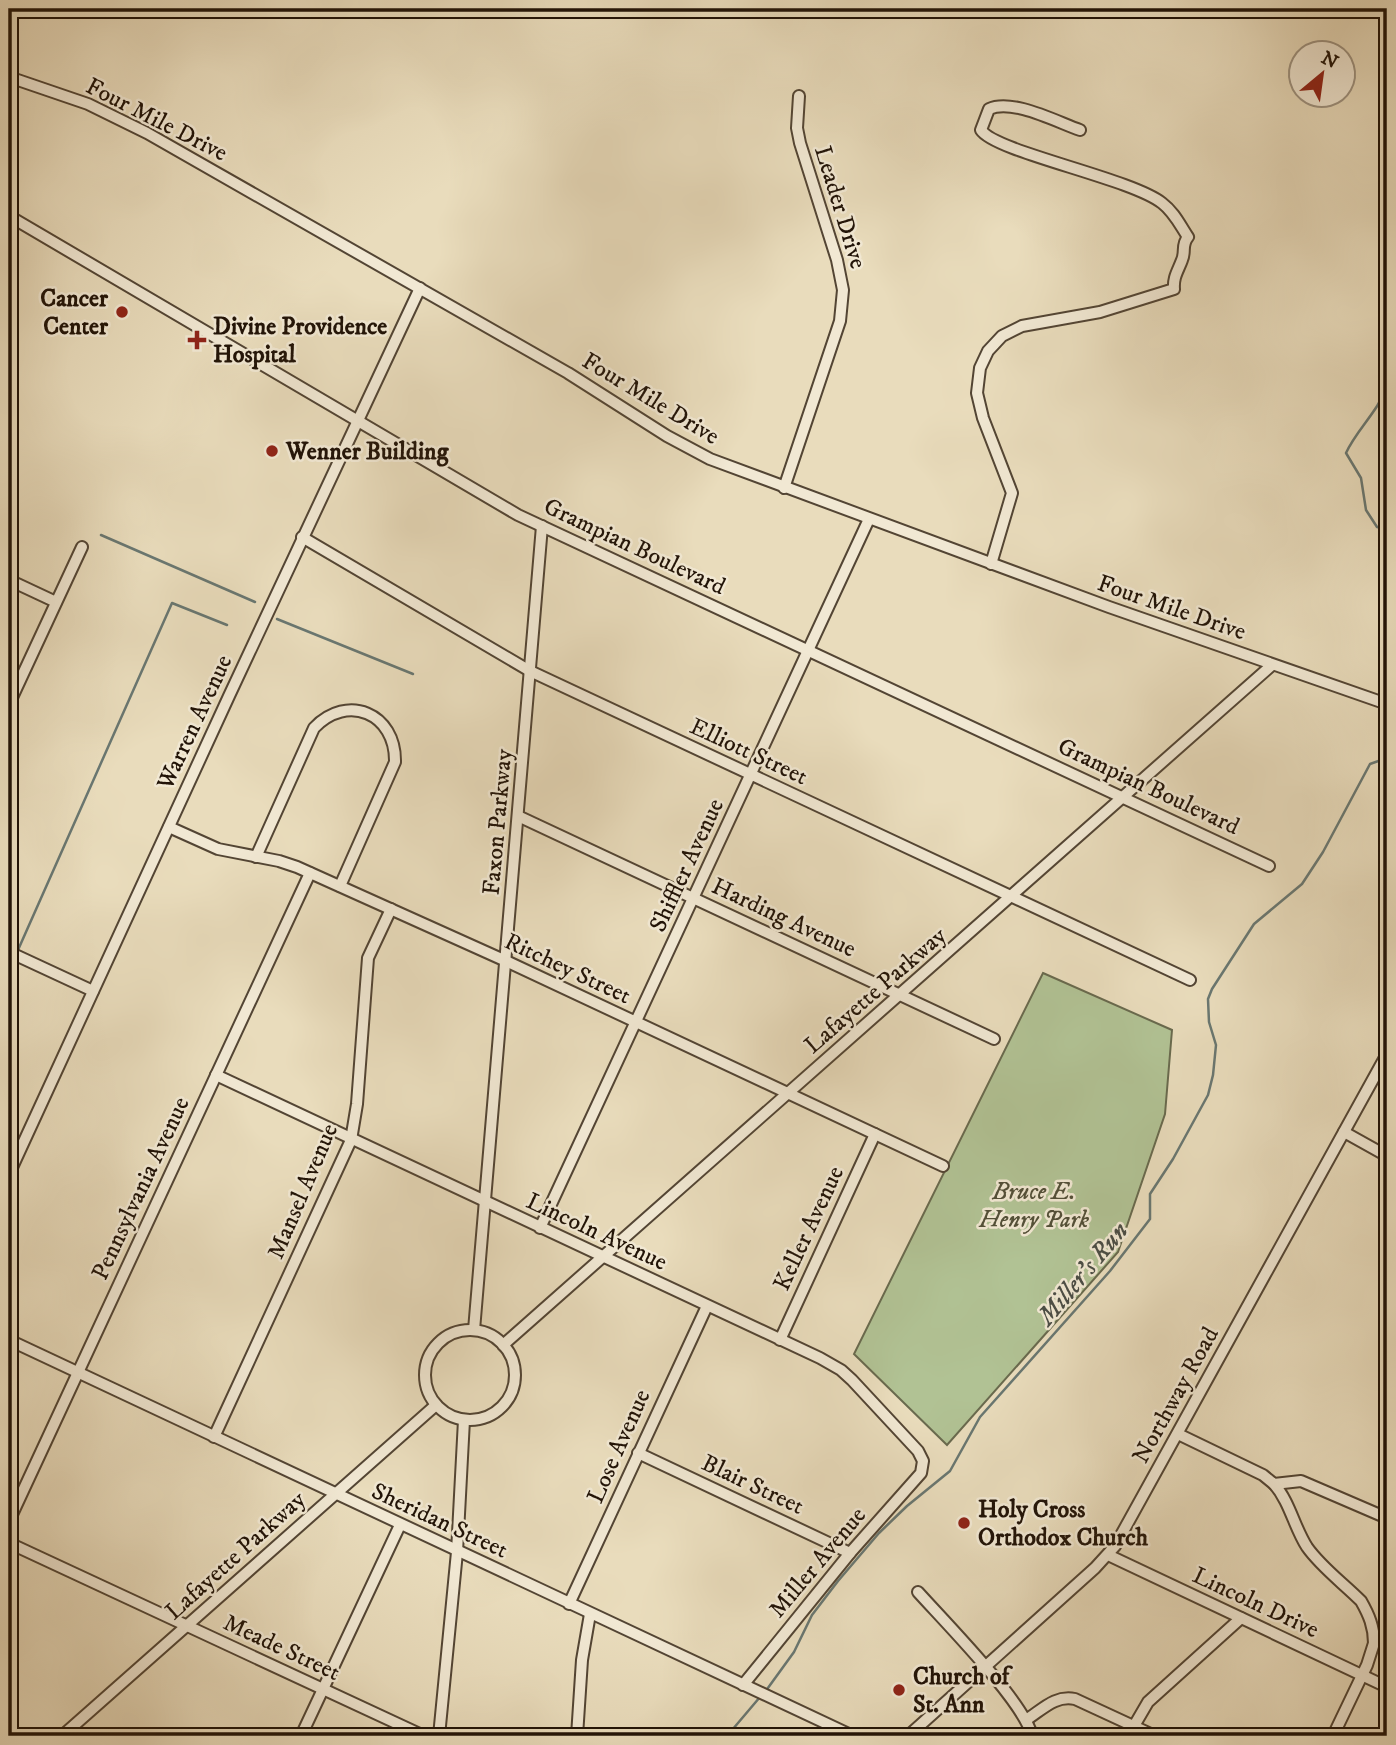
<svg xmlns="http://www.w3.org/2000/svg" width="1396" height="1745" font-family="'IM FELL DW Pica',serif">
<rect width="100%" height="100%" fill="#e9dcbc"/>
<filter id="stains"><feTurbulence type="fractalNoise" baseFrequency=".00286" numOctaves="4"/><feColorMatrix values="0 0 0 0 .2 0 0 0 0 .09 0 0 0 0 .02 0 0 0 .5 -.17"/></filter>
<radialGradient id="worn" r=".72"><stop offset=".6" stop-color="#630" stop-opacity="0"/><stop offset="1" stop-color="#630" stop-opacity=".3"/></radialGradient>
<path fill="#b1c294" stroke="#696a4e" stroke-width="2" d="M1043 973 1172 1030 1165 1114 1118 1252 947 1445 854 1354Z"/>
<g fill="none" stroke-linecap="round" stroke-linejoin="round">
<g stroke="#697771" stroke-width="2.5">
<path d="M1387 386C1378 412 1357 429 1346 453L1361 478 1366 510 1377 527 1387 529"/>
<path d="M101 535 255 602"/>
<path d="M277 619 413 674"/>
<path d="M18 950 172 603 227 625"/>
<path d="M9 970 13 961"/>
<path d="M765 1692 794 1652 812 1615 838 1581 879 1533 907 1506 950 1471 980 1417 1110 1271 1150 1219V1194L1173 1159 1208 1095 1213 1075 1216 1045 1209 1022 1208 999 1212 989 1254 924 1302 884 1323 852 1370 764 1387 758"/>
<path d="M727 1736 760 1697"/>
</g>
<g stroke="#534534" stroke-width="14">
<g id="minor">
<path d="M9 77 88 104 147 133 568 373 667 436 710 459 1109 607 1387 704"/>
<path d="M9 216 518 515 1269 866"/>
<path d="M784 488 840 321 843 290 837 260 800 143 797 128 799 96"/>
<path d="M302 537 530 671 1190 980"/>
<path d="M991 564 1012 493 983 418 977 393 980 368 988 351 1002 336 1022 326 1100 312 1174 289C1173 277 1178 271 1182 260 1186 251 1181 245 1188 237 1180 225 1174 212 1162 203 1130 178 995 152 981 130L989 109C1012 98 1057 122 1080 130"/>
<path d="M9 580 56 602"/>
<path d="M9 704 82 547"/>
<path d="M518 816 994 1039"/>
<path d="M169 827 218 849 279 861 297 867 506 961 943 1166"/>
<path d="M256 857 314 728C347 693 396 713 395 762L340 886"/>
<path d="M9 952 93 991"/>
<path d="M216 1075 820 1358 841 1370 852 1380 918 1451 923 1461 921 1473 850 1553 743 1685"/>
<path d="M1344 1132 1387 1156"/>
<path d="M9 1174 229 696 420 288"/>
<path d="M540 1228 869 519"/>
<circle cx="470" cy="1375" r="45"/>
<path d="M474 1330 542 526"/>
<path d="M9 1340 853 1736"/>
<path d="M780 1340 875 1134"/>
<path d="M503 1345 1272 665"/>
<path d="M1178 1434 1263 1475 1274 1484 1301 1481 1387 1518"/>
<path d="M214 1437 351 1140 357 1104 368 958 391 909"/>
<path d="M638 1453 850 1553"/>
<path d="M1274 1484C1290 1502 1294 1527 1307 1547 1321 1567 1343 1583 1361 1601 1369 1615 1374 1627 1374 1643"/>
<path d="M9 1521 310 873"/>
<path d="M9 1543 424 1736"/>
<path d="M1108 1555 1387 1687"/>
<path d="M918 1592C944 1621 1025 1703 1032 1736"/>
<path d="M569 1604 707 1306"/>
<path d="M1026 1720C1043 1709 1055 1695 1075 1699L1155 1736"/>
<path d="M1134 1726 1148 1702 1241 1618"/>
<path d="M62 1736 436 1405"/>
<path d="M301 1736 400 1525"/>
<path d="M439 1736 457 1552 464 1420"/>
<path d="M577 1736 582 1660 590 1614"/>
<path d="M908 1736 1095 1568 1115 1546 1387 1054"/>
<path d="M1333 1736 1367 1665 1374 1643 1387 1635"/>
</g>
</g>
<use href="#minor" stroke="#f1e8d3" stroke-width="10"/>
</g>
<g fill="#8f2418" stroke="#f1e8d3" stroke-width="2.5">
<circle cx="122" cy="312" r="7"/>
<path d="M193.5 329.5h7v7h7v7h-7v7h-7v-7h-7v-7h7z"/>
<circle cx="272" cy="451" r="7"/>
<circle cx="964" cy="1523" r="7"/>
<circle cx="899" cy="1690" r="7"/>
</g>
<g text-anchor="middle" stroke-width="5" stroke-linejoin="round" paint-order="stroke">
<g font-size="24" fill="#211307" stroke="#f1e8d3">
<text transform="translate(157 119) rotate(27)" y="8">Four Mile Drive</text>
<text transform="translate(841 207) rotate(73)" y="8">Leader Drive</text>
<text transform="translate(651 398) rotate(31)" y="8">Four Mile Drive</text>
<text transform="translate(635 546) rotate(25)" y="8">Grampian Boulevard</text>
<text transform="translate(1172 607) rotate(19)" y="8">Four Mile Drive</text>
<text transform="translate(194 722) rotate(-65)" y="8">Warren Avenue</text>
<text transform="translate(749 751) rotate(25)" y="8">Elliott Street</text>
<text transform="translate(1149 786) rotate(25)" y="8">Grampian Boulevard</text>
<text transform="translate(497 822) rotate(-85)" y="8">Faxon Parkway</text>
<text transform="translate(686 865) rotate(-65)" y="8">Shiffler Avenue</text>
<text transform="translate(784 917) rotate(25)" y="8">Harding Avenue</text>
<text transform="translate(568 968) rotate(25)" y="8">Ritchey Street</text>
<text transform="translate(875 990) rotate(-41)" y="8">Lafayette Parkway</text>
<text transform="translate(140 1188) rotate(-65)" y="8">Pennsylvania Avenue</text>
<text transform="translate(302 1191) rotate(-67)" y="8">Mansel Avenue</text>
<text transform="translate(808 1228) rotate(-65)" y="8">Keller Avenue</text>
<text transform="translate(597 1231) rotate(25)" y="8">Lincoln Avenue</text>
<text transform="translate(1175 1395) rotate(-61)" y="8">Northway Road</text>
<text transform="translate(618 1446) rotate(-66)" y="8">Lose Avenue</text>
<text transform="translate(753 1484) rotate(25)" y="8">Blair Street</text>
<text transform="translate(440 1520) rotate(25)" y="8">Sheridan Street</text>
<text transform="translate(235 1555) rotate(-42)" y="8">Lafayette Parkway</text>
<text transform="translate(817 1562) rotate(-50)" y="8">Miller Avenue</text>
<text transform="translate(1256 1602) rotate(25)" y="8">Lincoln Drive</text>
<text transform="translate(282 1647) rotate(25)" y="8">Meade Street</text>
</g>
<g font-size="24" font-weight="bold" fill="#211307" stroke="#f1e8d3" text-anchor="start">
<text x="108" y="306" text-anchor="end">Cancer<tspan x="108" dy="28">Center</tspan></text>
<text x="213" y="334">Divine Providence<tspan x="213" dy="28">Hospital</tspan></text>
<text x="286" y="459">Wenner Building</text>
<text x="978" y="1517">Holy Cross<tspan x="978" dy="28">Orthodox Church</tspan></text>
<text x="913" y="1684">Church of<tspan x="913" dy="28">St. Ann</tspan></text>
</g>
<g font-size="24" font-style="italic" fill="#535038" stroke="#f1e8d3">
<text x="1034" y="1199">Bruce E.<tspan x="1034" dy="28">Henry Park</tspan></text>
</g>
<g font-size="26" font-style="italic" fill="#4b4d45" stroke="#f1e8d3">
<text transform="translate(1082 1273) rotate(-50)" y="9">Miller's Run</text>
</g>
</g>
<rect width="1396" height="1745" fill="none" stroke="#e9dcbc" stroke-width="35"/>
<rect x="10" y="10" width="1375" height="1724" fill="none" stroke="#211307" stroke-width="3.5"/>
<rect x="18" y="18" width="1361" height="1710" fill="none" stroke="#211307" stroke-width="2"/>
<g transform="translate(1322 74) rotate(29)"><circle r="33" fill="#f1e8d3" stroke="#9e9381" stroke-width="2"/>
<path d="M0-5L12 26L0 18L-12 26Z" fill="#8f2418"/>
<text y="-10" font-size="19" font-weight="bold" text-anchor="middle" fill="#211307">N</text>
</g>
<rect width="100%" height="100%" filter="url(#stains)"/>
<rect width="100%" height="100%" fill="url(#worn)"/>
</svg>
